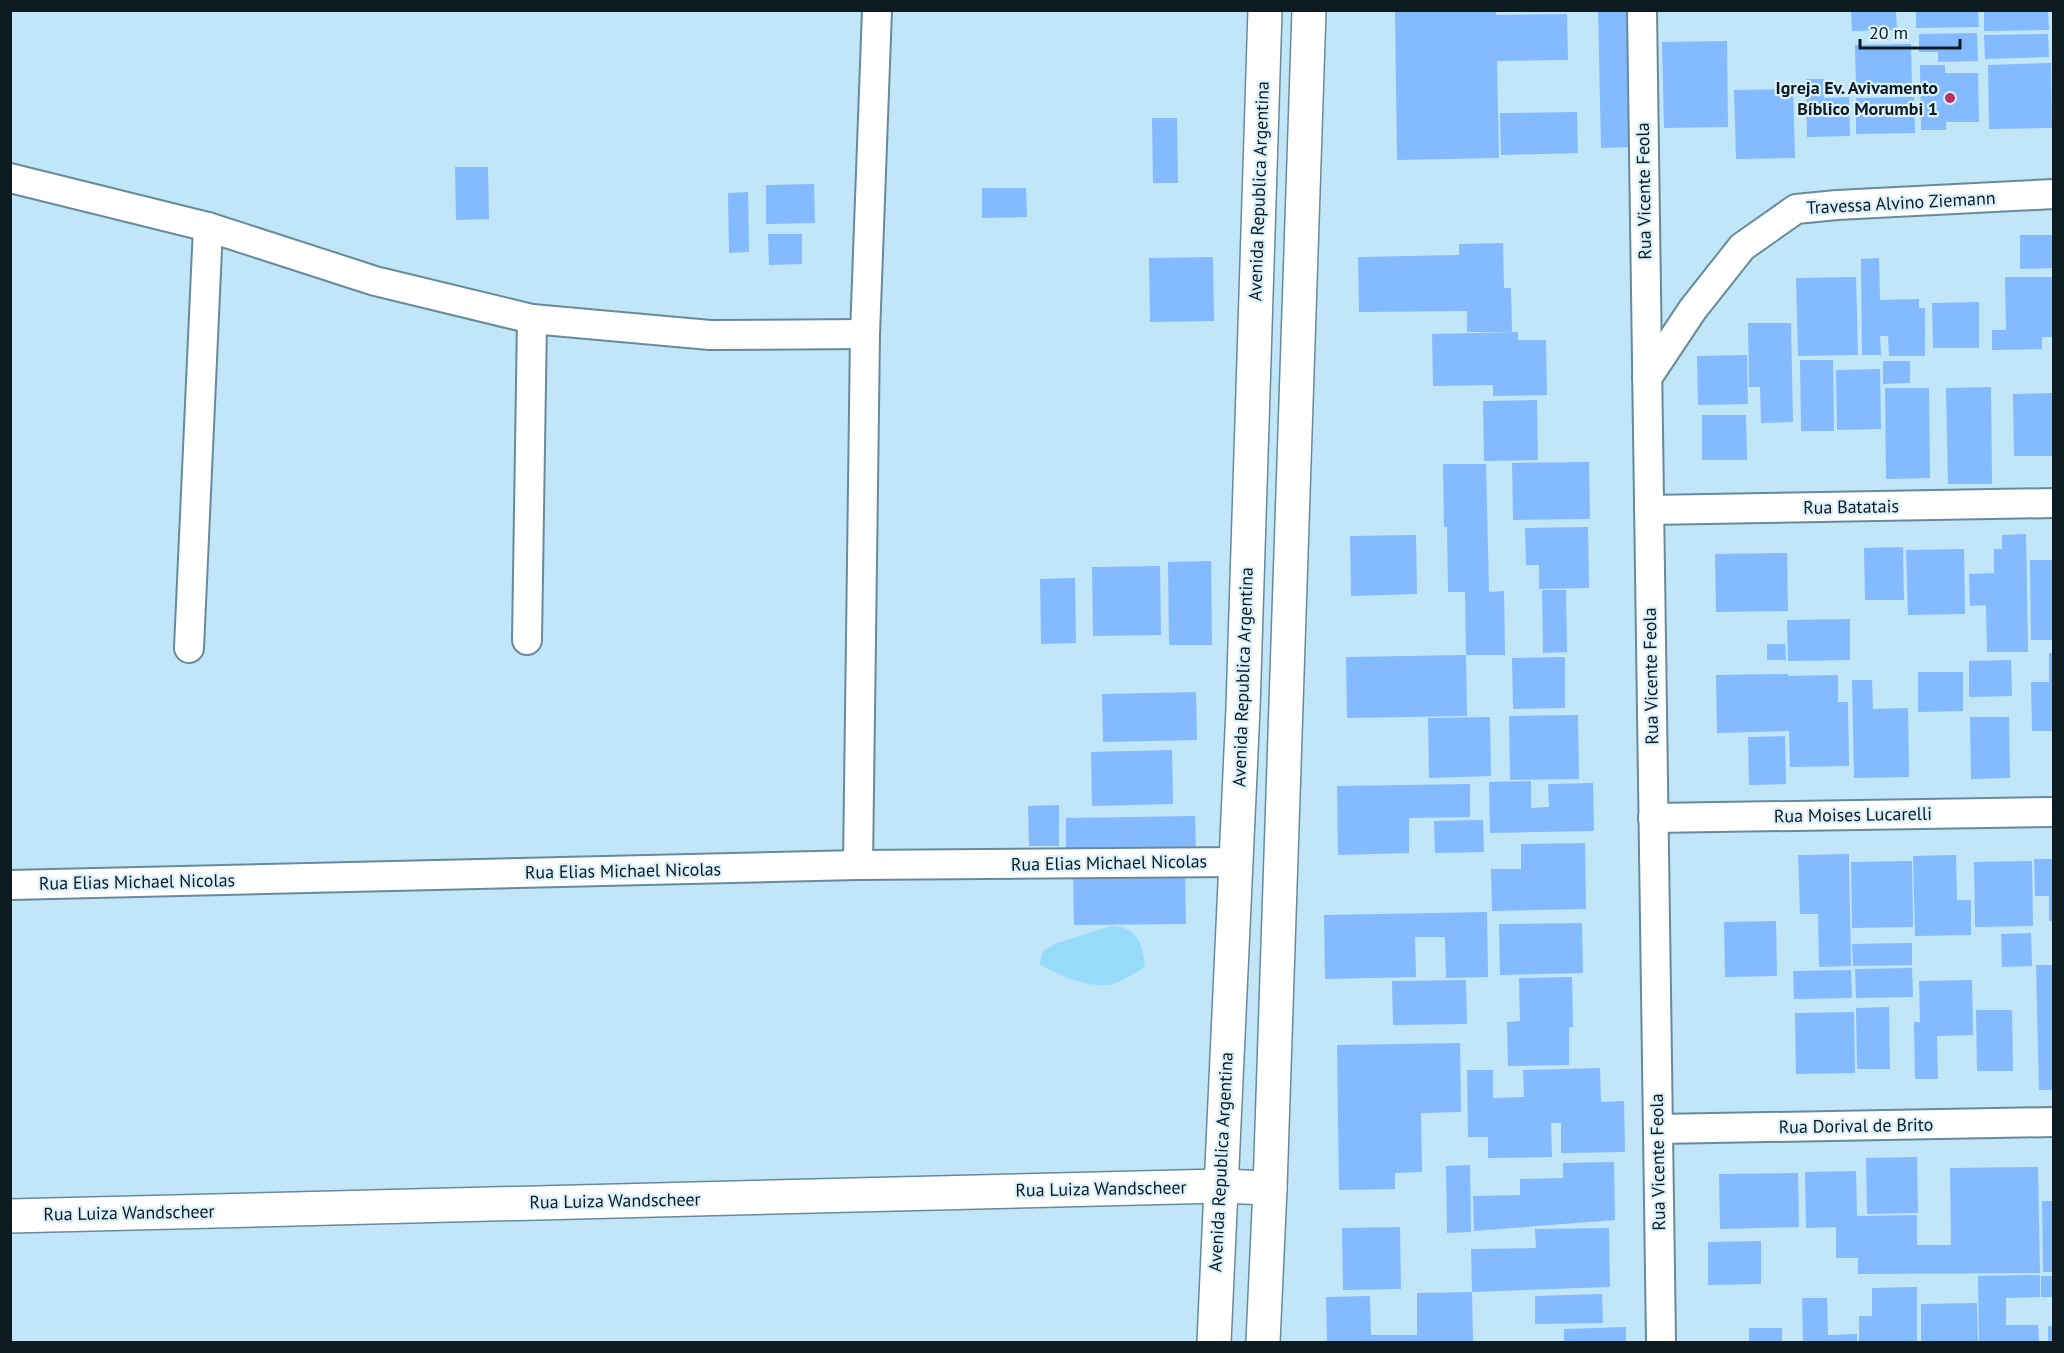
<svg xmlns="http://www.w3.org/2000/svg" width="2064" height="1353" font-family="'PT Sans',sans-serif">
<rect width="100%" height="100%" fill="#c1e6f8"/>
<path fill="#96dbfa" d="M1111 926C1138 927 1142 943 1145 967 1136 972 1126 979 1116 983 1092 991 1059 975 1039 964L1044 950 1057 943Z"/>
<g fill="#84baff">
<path d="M1395 10H1496V15L1567 14 1568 60 1497 61 1499 158 1397 160Z"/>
<path d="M1598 10H1629L1631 147 1601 148Z"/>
<path d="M1851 10H1896L1897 30 1852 31Z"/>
<path d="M1931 10H1978L1979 27 1916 28V12Z"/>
<path d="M1984 10H2048L2049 30 1984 31Z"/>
<path d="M1977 33 1978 61 1938 62V52H1919V34Z"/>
<path d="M2048 34 2049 57 1985 59 1984 35Z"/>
<path d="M1727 41 1728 127 1664 128 1662 42Z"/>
<path d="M1911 44 1912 87 1856 88 1855 45Z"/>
<path d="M2051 63 2052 128 1989 129 1988 65Z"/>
<path d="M1920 65H1945V73H1978L1979 122H1946V130H1921Z"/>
<path d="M1806 79H1824V98L1849 97 1850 136 1807 137Z"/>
<path d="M1793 89 1795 158 1736 159 1734 90Z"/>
<path d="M1914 97 1915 133 1856 134V98Z"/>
<path d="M1577 112 1578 153 1501 155 1500 113Z"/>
<path d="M1152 118H1177L1178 183H1153Z"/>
<path d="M455 167H488L489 219 456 220Z"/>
<path d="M814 184 815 223 766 224V185Z"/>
<path d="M982 188H1026L1027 217 982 218Z"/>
<path d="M748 192 749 252 729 253 728 193Z"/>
<path d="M768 234H802V264L769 265Z"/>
<path d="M2020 235H2054V268L2020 269Z"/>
<path d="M1503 243 1504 288H1511L1512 332H1467V311L1359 312 1358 257 1459 255V244Z"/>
<path d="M1213 257 1214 321 1150 322 1149 258Z"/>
<path d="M1879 258 1880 300 1919 299V308H1925V356H1889L1888 336H1880L1881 355H1862L1861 259Z"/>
<path d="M1856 277 1858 355 1798 356 1796 278Z"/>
<path d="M2005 277H2054V337H2042V349L1992 350V330H2006Z"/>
<path d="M1979 302V348H1933L1932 303Z"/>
<path d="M1748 323H1791L1793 422 1761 423 1760 387H1749Z"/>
<path d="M1518 332V340H1546L1547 395 1493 396V385L1433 386 1432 334Z"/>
<path d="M1747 355 1748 404 1698 405 1697 356Z"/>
<path d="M1800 360H1833L1834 431H1801Z"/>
<path d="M1883 361H1910V383L1883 384Z"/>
<path d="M1880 369 1881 429 1837 430 1836 370Z"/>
<path d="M1991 387 1992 484H1948L1946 388Z"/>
<path d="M1885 388H1929L1930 478 1886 479Z"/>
<path d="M2054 393V456H2014L2013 394Z"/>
<path d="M1537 400 1538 460 1484 461 1483 401Z"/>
<path d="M1702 415H1746L1747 460H1702Z"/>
<path d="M1589 462 1590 519 1513 520 1512 463Z"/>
<path d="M1443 464H1486L1489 592 1504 591 1505 655H1466L1465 592H1448L1447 527H1444Z"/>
<path d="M1588 527 1589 588 1539 589V565H1526L1525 528Z"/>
<path d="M2026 534 2028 652H1987L1986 605 1970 606 1969 574 1994 573V549H2002V535Z"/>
<path d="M1416 535 1417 594 1351 596 1350 536Z"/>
<path d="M1903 547 1904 600H1865L1864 548Z"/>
<path d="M1964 549 1965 614 1908 615 1906 550Z"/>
<path d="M1787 553 1788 611 1716 612 1715 554Z"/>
<path d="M2030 560H2054V640H2031Z"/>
<path d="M1211 561 1212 645H1169L1168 562Z"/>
<path d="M1160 566 1161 635 1093 636 1092 567Z"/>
<path d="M1075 578 1076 643 1041 644 1040 579Z"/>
<path d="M1542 590H1566L1567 652 1543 653Z"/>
<path d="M1850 619V660L1788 661 1787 620Z"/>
<path d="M1767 644H1785L1786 660H1767Z"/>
<path d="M2049 653H2054V731H2032L2031 682H2049Z"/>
<path d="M1466 655 1467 716 1347 718 1346 657Z"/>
<path d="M1565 657V708L1513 709 1512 658Z"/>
<path d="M2011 660 2012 696 1969 697V661Z"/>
<path d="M1918 672H1963V711L1918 712Z"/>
<path d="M1788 674V676L1838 675V702H1848L1849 766 1790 767 1789 731 1717 733 1716 675Z"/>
<path d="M1852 680H1872L1873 709 1908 708 1909 777 1854 778Z"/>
<path d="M1196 692 1197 740 1103 742 1102 694Z"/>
<path d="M1578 715 1579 779 1510 780 1509 716Z"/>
<path d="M1490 717 1491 776 1429 778 1428 718Z"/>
<path d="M1970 717H2009L2010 778 1971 779Z"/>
<path d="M1785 736 1786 784 1749 785 1748 737Z"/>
<path d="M1172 750 1173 804 1092 806 1091 752Z"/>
<path d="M1531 781V808L1549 807 1548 784 1593 783 1594 831 1490 833 1489 782Z"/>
<path d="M1470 784V817L1409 818V853L1338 855 1337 786Z"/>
<path d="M1059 805V846H1029L1028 806Z"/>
<path d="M1195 816 1196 849 1066 852V818Z"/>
<path d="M1483 820 1484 852 1435 853 1434 821Z"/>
<path d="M1585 843 1586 909 1492 911 1491 869H1521V844Z"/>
<path d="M1849 854 1851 966 1819 967 1818 914H1800L1798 855Z"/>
<path d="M1956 855 1957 900H1971V935L1915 936 1913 856Z"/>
<path d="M2034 859H2054V921H2049V896H2035Z"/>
<path d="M1912 861 1913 927 1852 928 1851 862Z"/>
<path d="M2032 861 2033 926 1975 927 1974 862Z"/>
<path d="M1185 871 1186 924 1074 925 1073 873Z"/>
<path d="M1487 912 1488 977 1446 978 1445 937H1415L1416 977 1325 979 1324 915Z"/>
<path d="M1776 921 1777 976 1725 977 1724 922Z"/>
<path d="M1582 923 1583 973 1500 975 1499 924Z"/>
<path d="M2031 933 2032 966 2002 967 2001 934Z"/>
<path d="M1912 943V965L1853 966 1852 944Z"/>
<path d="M2036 965H2054V1090H2039Z"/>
<path d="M1912 968 1913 997 1856 998 1855 969Z"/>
<path d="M1851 970 1852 998 1794 999 1793 971Z"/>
<path d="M1572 977 1573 1027H1569V1065L1508 1066 1507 1022 1520 1021 1519 978Z"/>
<path d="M1466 980 1467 1024 1393 1025 1392 981Z"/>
<path d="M1972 980 1973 1035 1937 1036 1938 1079H1915L1914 1022H1920L1919 981Z"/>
<path d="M1889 1007 1890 1069H1857L1856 1008Z"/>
<path d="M1976 1010H2012L2013 1071H1977Z"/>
<path d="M1854 1012 1855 1073 1796 1074 1795 1013Z"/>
<path d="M1460 1043 1461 1112 1421 1113 1422 1172 1395 1173V1189L1339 1190 1337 1045Z"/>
<path d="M1600 1068 1601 1102 1624 1101 1625 1152 1561 1153V1123H1551L1552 1157 1488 1158V1137H1468L1467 1070H1493V1098L1524 1097 1523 1070Z"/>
<path d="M1917 1157 1918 1213 1867 1214 1866 1158Z"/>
<path d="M1614 1162 1615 1220 1474 1231 1473 1196 1520 1195V1179L1563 1178V1163Z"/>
<path d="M1470 1165 1471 1232 1447 1233 1446 1166Z"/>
<path d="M2038 1167 2040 1273 1858 1274V1258H1836V1227L1806 1228 1805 1172 1856 1171 1857 1216 1917 1215V1245H1951L1950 1168Z"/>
<path d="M1798 1173 1799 1227 1720 1229 1719 1174Z"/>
<path d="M2042 1201H2054V1272H2043Z"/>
<path d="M1400 1227 1401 1289 1343 1290 1342 1228Z"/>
<path d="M1609 1228 1610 1287 1472 1292 1471 1249 1536 1248 1535 1229Z"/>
<path d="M1761 1241V1284L1708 1285V1242Z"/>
<path d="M2040 1275V1297L2006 1298V1325H2038L2039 1342H1979L1978 1276Z"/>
<rect x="2041" y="1276" width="13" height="21"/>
<path d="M1917 1287V1342H1859V1316H1872V1288Z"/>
<path d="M1472 1292 1473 1342H1327L1326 1297 1370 1296 1371 1335H1417V1293Z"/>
<path d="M1602 1294 1603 1323 1535 1324V1296Z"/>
<path d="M1802 1298H1827L1828 1335 1857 1334V1342H1803Z"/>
<path d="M1977 1303 1978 1342H1921V1304Z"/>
<rect x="2048" y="1326" width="6" height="16"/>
<path d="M1626 1327V1342H1564V1329Z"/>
<rect x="1749" y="1328" width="33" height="14"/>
</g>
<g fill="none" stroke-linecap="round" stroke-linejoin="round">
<g stroke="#678b9a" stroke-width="32">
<g id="minor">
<path d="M1642 10 1661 1342"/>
<path d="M10 178 208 227 375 281 532 319 710 335 865 334"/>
<path d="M1647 378 1693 309 1742 247 1796 209 1837 205 2054 194"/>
<path d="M1649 510 2054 503"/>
<path d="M527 640 532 319"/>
<path d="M189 648 208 227"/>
<path d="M1653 818 2054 812"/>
<path d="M858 865 865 334 877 10"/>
<path d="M10 885 858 865 1236 862"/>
<path d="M1658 1129 2054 1122"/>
</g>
</g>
<g stroke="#678b9a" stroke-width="36">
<g id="secondary">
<path d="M10 1216 1220 1186 1270 1188"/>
<path d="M1214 1342 1243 708 1265 10"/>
<path d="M1263 1342 1270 1188 1309 10"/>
</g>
</g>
<use href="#minor" stroke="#fff" stroke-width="28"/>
<use href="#secondary" stroke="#fff" stroke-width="33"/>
</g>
<circle fill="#bc2e5e" stroke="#dbf1fb" stroke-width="2" cx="1950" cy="98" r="6"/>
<g text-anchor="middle" stroke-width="4.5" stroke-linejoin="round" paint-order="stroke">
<g font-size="18" font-weight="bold" fill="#0e1c22" stroke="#dbf1fb" text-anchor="end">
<text x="1938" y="94">Igreja Ev. Avivamento<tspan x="1938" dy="21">Bíblico Morumbi 1</tspan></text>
</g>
<g font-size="18" fill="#0e1c22" stroke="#dbf1fb">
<text transform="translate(1259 191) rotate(-88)" y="6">Avenida Republica Argentina</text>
<text transform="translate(1644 191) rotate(-91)" y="6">Rua Vicente Feola</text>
<text transform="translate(1901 203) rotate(-3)" y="6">Travessa Alvino Ziemann</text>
<text transform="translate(1851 507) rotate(-1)" y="6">Rua Batatais</text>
<text transform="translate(1651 676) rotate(-91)" y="6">Rua Vicente Feola</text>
<text transform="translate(1243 677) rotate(-88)" y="6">Avenida Republica Argentina</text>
<text transform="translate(1853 815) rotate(-1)" y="6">Rua Moises Lucarelli</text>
<text transform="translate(1109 863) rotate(-1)" y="6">Rua Elias Michael Nicolas</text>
<text transform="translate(623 871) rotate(-1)" y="6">Rua Elias Michael Nicolas</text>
<text transform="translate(137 882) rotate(-1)" y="6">Rua Elias Michael Nicolas</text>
<text transform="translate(1856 1126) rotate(-1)" y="6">Rua Dorival de Brito</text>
<text transform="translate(1221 1162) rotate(-87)" y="6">Avenida Republica Argentina</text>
<text transform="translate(1658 1162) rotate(-91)" y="6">Rua Vicente Feola</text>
<text transform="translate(1101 1189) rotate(-1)" y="6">Rua Luiza Wandscheer</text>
<text transform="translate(615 1201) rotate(-1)" y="6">Rua Luiza Wandscheer</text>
<text transform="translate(129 1213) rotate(-1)" y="6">Rua Luiza Wandscheer</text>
</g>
</g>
<rect width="2064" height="1353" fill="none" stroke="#0e1c22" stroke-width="24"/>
<path d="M1860 39v9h100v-9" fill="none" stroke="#0e1c22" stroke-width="3"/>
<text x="1869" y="39" font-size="18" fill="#0e1c22" stroke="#dbf1fb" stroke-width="4.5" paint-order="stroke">20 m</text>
</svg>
